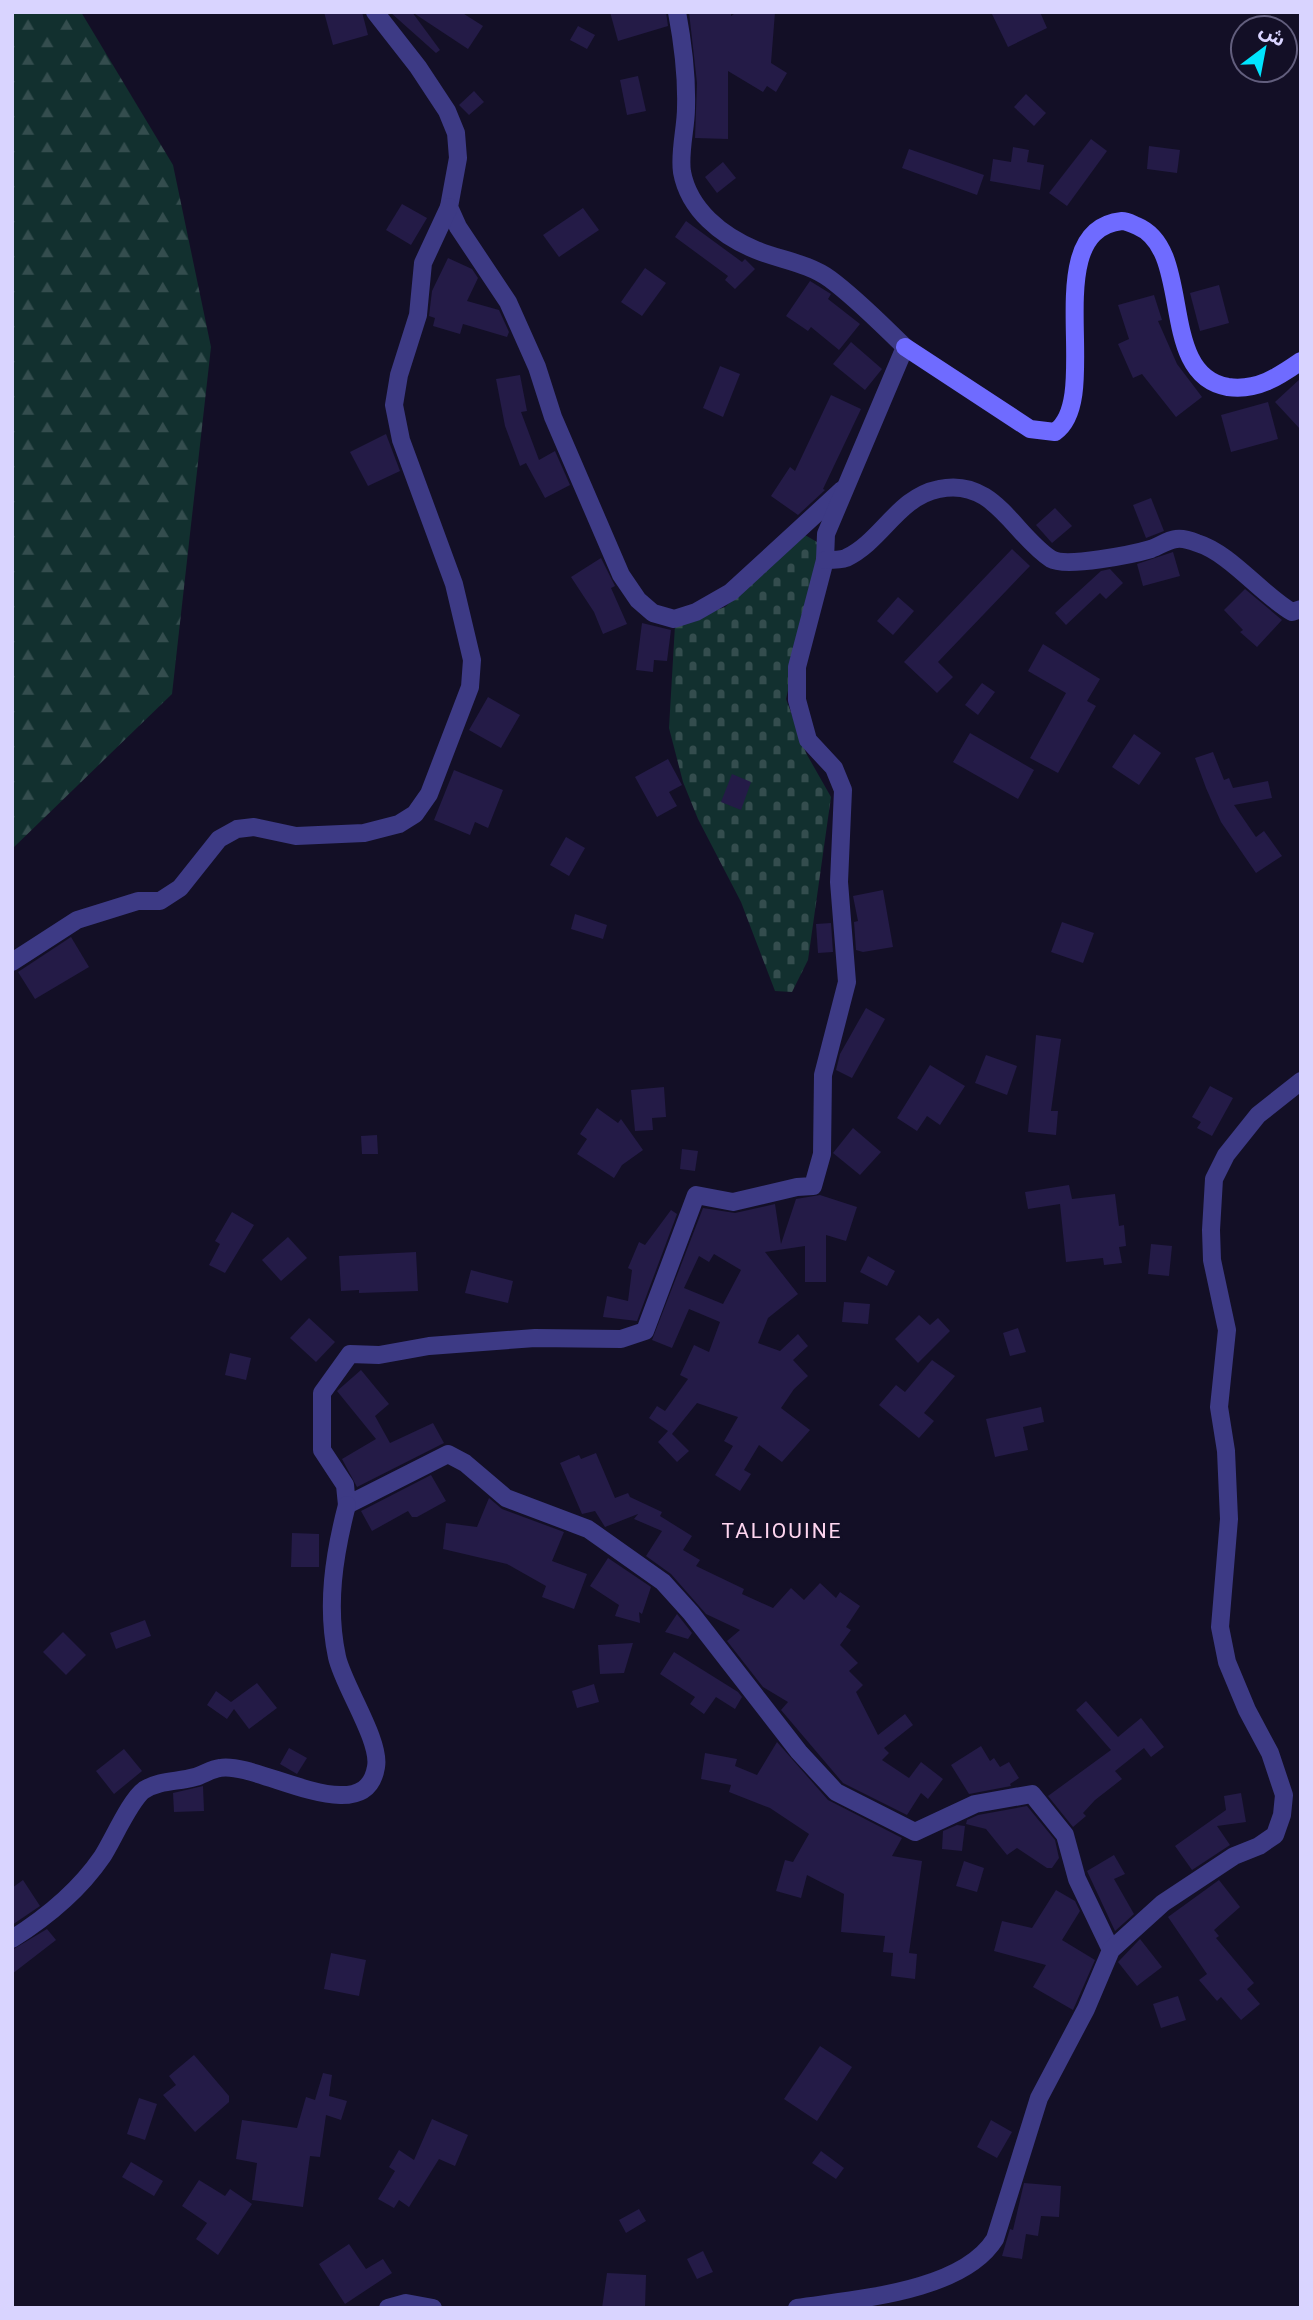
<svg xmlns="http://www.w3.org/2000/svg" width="1313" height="2320" font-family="Roboto,'Noto Sans Arabic',sans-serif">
<defs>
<pattern id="forest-firs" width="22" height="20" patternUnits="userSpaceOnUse" patternTransform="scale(1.75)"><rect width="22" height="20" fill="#12302f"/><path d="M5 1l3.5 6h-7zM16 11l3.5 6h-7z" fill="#344d4e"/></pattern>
<pattern id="cemetery-stones" width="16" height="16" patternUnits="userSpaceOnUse" patternTransform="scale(1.75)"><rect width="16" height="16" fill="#12302f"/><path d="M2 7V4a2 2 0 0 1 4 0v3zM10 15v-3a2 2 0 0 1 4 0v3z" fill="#344d4e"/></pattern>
</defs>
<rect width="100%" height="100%" fill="#130f26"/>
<path fill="url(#forest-firs)" d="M12 12H81L173 165 211 347 172 694 12 849Z"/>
<path fill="url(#cemetery-stones)" d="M805 535 817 542 819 558 786 699 806 753 831 797 808 960 792 992 775 991 741 902 698 819 683 782 669 728 675 625 725 607Z"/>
<g fill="#241b47" fill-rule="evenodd">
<path d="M324 12H362L368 35 333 45Z"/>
<path d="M390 12H412L440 50 436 53Z"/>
<path d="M412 12H461L483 26 468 49Z"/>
<path d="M610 12H666L668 26 618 41Z"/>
<path d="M689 12H731V16L737 12H775L771 63 787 73 776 92 767 86 763 92 728 71V139L695 138 697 83Z"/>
<path d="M991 12H1040L1047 28 1008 47Z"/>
<path d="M578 26 595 35 587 49 570 40Z"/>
<path d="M638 76 646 111 627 115 620 80Z"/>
<path d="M474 91 484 102 469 115 459 105Z"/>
<path d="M1026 94 1046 113 1034 126 1014 107Z"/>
<path d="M1091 139 1107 151 1067 206 1049 193Z"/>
<path d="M1149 146 1180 150 1177 173 1147 169Z"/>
<path d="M1013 147 1029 150 1027 162 1044 165 1040 190 990 181 993 159 1011 162Z"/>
<path d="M909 149 984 175 977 195 902 168Z"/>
<path d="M723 162 736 178 717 193 705 177Z"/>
<path d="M402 204 427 218 411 245 386 230Z"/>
<path d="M583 208 599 230 559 257 543 235Z"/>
<path d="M686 221 742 262 745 259 755 269 735 289 725 280 728 276 675 237Z"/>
<path d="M448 258 472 269 478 278 467 301 499 310 509 332 507 337 463 324 460 334 433 326 435 318 429 316 432 291Z"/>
<path d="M645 268 666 283 642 316 621 302Z"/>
<path d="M810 281 831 294 828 299 860 324 839 350 811 327 808 331 786 316Z"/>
<path d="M1219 285 1229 323 1200 331 1190 293Z"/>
<path d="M1154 295 1162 320 1158 321 1177 364 1202 397 1176 417 1142 374 1133 378 1118 344 1129 339 1118 305Z"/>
<path d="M851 342 882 369 865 390 833 364Z"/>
<path d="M720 366 740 374 723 417 703 408Z"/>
<path d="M520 375 527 411 521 412 539 460 555 451 570 485 545 498 526 463 520 466 505 426 496 379Z"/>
<path d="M1301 378V430L1275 402Z"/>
<path d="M831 395 861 409 823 489 825 490 798 515 771 496 790 467 795 471Z"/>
<path d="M1268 402 1278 439 1231 452 1221 415Z"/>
<path d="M386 434 400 471 368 486 350 452Z"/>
<path d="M1151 498 1164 531 1146 538 1133 505Z"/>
<path d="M1055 508 1072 526 1052 543 1036 525Z"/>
<path d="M1012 549 1030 566 938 662 953 677 937 693 904 662Z"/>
<path d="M1173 552 1180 576 1143 586 1137 564Z"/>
<path d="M601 558 615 586 611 588 627 624 603 634 594 612 571 577Z"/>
<path d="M1110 569 1123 583 1106 599 1100 593 1066 625 1055 613 1101 571Z"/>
<path d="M1245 589 1282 620 1257 647 1240 632 1243 630 1224 610Z"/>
<path d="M898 597 914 611 893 635 877 621Z"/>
<path d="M642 623 671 630 667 661 654 660 653 672 636 670Z"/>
<path d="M1043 644 1100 679 1087 701 1096 706 1058 773 1030 758 1066 693 1028 671Z"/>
<path d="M982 683 995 692 978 715 965 705Z"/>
<path d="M488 697 520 715 501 748 469 730Z"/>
<path d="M970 733 1034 770 1018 799 953 762Z"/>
<path d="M1134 734 1161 753 1139 785 1112 767Z"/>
<path d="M1213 752 1224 780 1229 778 1233 788 1268 781 1272 798 1234 805 1256 837 1264 831 1282 856 1256 873 1221 822 1206 788 1195 758Z"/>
<path d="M668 759 682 785 669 792 677 806 657 817 635 777Z"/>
<path d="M454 770 503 790 488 828 475 822 470 835 434 820Z"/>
<path d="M732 774 751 782 741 810 721 802Z"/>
<path d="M566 837 585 848 569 876 550 865Z"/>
<path d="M883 890 893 947 863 952 856 950 854 922 858 921 853 896Z"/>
<path d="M575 914 607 925 603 939 571 929Z"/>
<path d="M1062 922 1094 933 1083 963 1051 952Z"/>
<path d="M831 923 833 952 818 953 816 924Z"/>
<path d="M71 937 89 967 35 999 18 972Z"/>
<path d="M866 1008 885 1019 852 1078 836 1070 840 1054Z"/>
<path d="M1036 1035 1061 1039 1051 1111H1058L1056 1135 1028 1132Z"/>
<path d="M986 1055 1017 1066 1007 1095 975 1083Z"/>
<path d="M930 1065 965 1086 940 1125 927 1116 917 1131 897 1118Z"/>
<path d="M1210 1086 1233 1098 1212 1136 1197 1128 1201 1122 1192 1117Z"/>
<path d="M664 1087 666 1117 652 1118 653 1130 635 1131 631 1090Z"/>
<path d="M597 1108 618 1123 621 1119 643 1150 622 1165 614 1178 577 1154 587 1139 580 1134Z"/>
<path d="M853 1128 881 1152 860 1175 833 1153Z"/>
<path d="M377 1135 378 1154H362L361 1136Z"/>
<path d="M682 1149 698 1151 695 1171 680 1169Z"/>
<path d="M1069 1185 1072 1199 1115 1194 1119 1226 1124 1225 1126 1246 1119 1247 1122 1263 1104 1265 1103 1258 1066 1262 1060 1204 1028 1209 1025 1192Z"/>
<path d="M820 1195 857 1207 846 1241 826 1235V1282H805V1246L765 1252 798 1294 768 1318 758 1343 780 1351 798 1334 808 1346 793 1360 808 1376 794 1389 781 1408 810 1430 782 1462 759 1445 744 1470 751 1474 740 1491 715 1475 733 1446 724 1441 738 1417 697 1403 672 1434 689 1451 677 1462 658 1442 668 1431 649 1418 657 1406 665 1411 688 1379 680 1375 694 1345 709 1352 720 1322 689 1309 672 1348 652 1340 703 1208 735 1213 775 1204 781 1244 796 1199ZM714 1254 741 1270 723 1304 684 1288 699 1256 709 1262Z"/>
<path d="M671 1210 677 1214 637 1321 603 1317 607 1296 628 1301 632 1270 628 1268 639 1242 645 1245Z"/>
<path d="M232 1212 254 1225 225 1273 209 1265 220 1244 215 1241Z"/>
<path d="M288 1237 307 1258 281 1281 262 1260Z"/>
<path d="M1151 1244 1172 1246 1169 1276 1148 1274Z"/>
<path d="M416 1252 418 1291 359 1293V1290L341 1291 339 1256Z"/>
<path d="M868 1256 895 1271 887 1286 860 1272Z"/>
<path d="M471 1270 513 1281 508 1303 465 1293Z"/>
<path d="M844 1302 870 1304 868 1324 842 1322Z"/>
<path d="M919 1315 930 1325 938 1318 950 1331 918 1363 895 1339Z"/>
<path d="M309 1318 335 1342 316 1362 290 1338Z"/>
<path d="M1018 1328 1026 1352 1010 1356 1003 1333Z"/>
<path d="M230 1353 251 1358 246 1380 225 1375Z"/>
<path d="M932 1360 955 1376 924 1413 934 1421 919 1438 879 1405 896 1385 905 1392Z"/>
<path d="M361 1370 389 1404 375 1416 390 1443 433 1423 444 1443 357 1487 342 1459 376 1439 337 1391Z"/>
<path d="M1041 1407 1044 1422 1023 1427 1028 1450 995 1457 986 1419Z"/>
<path d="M596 1453 615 1498 628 1493 630 1497 662 1512 660 1516 692 1536 683 1550 700 1560 696 1566 744 1589 742 1594 773 1608 791 1588 804 1600 820 1583 836 1598 840 1592 860 1606 846 1627 851 1630 840 1645 858 1663 849 1671 863 1685 856 1692 878 1735 905 1714 913 1725 884 1748 889 1753 882 1760 909 1778 921 1762 943 1779 928 1799 921 1793 907 1815 843 1783 781 1710 788 1702 763 1687 727 1641 740 1630 706 1614 671 1574 646 1556 662 1531 634 1519 638 1514 605 1527 595 1511 582 1514 560 1463 579 1455 581 1459Z"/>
<path d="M431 1475 446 1501 417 1517H412L408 1511 372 1531 361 1511Z"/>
<path d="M489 1498 502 1509 564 1532 552 1561 587 1574 574 1609 542 1597 546 1586 507 1564 443 1549 446 1523 477 1527Z"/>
<path d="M292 1533 319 1534V1567H291Z"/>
<path d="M608 1558 651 1587 642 1614 639 1612 640 1623 615 1616 619 1605 590 1586Z"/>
<path d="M677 1614 692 1633 688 1639 665 1632Z"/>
<path d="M145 1620 151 1636 116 1649 110 1633Z"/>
<path d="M63 1632 86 1655 66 1675 43 1652Z"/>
<path d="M633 1643 624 1673 600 1674 598 1645Z"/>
<path d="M674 1652 738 1692 742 1697 735 1709 716 1697 704 1714 690 1704 695 1697 660 1674Z"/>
<path d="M257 1683 277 1708 249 1729 234 1709 227 1719 207 1705 216 1691 231 1702Z"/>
<path d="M594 1684 599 1702 577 1708 572 1691Z"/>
<path d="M1086 1701 1118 1737 1141 1718 1164 1747 1151 1757 1144 1748 1115 1771 1122 1779 1095 1800 1083 1813 1086 1816 1073 1827 1048 1796 1111 1750 1076 1710Z"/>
<path d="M777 1742 828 1800 902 1838 892 1856 922 1861 909 1953 917 1954 915 1979 891 1976 893 1953 883 1952 885 1936 841 1932 844 1894 807 1875 801 1898 776 1891 785 1860 793 1862 809 1834 770 1808 729 1792 731 1785 701 1779 705 1753 737 1759 735 1766 757 1775Z"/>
<path d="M981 1746 990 1761 994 1758 1000 1767 1009 1762 1019 1778 1010 1784 1011 1786 969 1794 951 1765Z"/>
<path d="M289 1748 307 1758 297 1774 280 1764Z"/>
<path d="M124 1749 142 1771 114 1794 96 1771Z"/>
<path d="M203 1786 204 1811 174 1812 173 1793Z"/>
<path d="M1241 1793 1246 1822 1217 1826 1230 1845 1192 1870 1175 1846 1226 1810 1224 1796Z"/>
<path d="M1027 1806 1055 1840 1059 1858 1052 1868H1047L1017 1848 1007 1855 986 1829 966 1824 967 1820 978 1815Z"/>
<path d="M957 1825 965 1826 962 1851 942 1849 943 1831Z"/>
<path d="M1114 1855 1125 1874 1114 1879 1134 1914 1115 1931 1087 1871Z"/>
<path d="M964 1861 984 1868 977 1892 956 1886Z"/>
<path d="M23 1880 40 1906 12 1925V1888Z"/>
<path d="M1219 1880 1240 1907 1214 1930 1219 1936 1216 1938 1254 1983 1247 1989 1260 2004 1241 2020 1221 1997 1217 2001 1199 1980 1207 1974 1168 1917Z"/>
<path d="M1056 1890 1075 1901 1080 1911 1062 1940 1095 1960 1073 2010 1033 1987 1046 1965 994 1951 1002 1921 1032 1928Z"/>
<path d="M47 1929 56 1940 12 1974V1950Z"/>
<path d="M1140 1939 1162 1967 1137 1986 1118 1962Z"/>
<path d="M331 1953 366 1960 359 1996 324 1989Z"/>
<path d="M1178 1996 1186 2020 1161 2028 1153 2004Z"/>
<path d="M820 2046 852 2067 817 2121 784 2099Z"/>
<path d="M194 2055 229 2096V2102L195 2132 163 2095 176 2085 169 2076Z"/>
<path d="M323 2073 332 2075 329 2096 347 2101 341 2120 326 2115 320 2157 310 2156 303 2207 252 2200 257 2163 236 2159 242 2120 297 2128 306 2097 315 2100Z"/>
<path d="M139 2098 157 2104 145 2140 127 2134Z"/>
<path d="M432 2119 468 2135 455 2166 439 2159 409 2207 399 2200 394 2208 378 2199 395 2171 389 2167 399 2150 414 2160Z"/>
<path d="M991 2120 1012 2132 997 2158 977 2147Z"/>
<path d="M821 2151 844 2168 836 2179 812 2163Z"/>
<path d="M131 2162 163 2181 154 2196 122 2177Z"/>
<path d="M199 2180 225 2196 230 2189 252 2204 218 2255 196 2239 207 2223 182 2206Z"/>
<path d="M1024 2183 1061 2186 1059 2217 1041 2216 1038 2236 1026 2234 1022 2259 1002 2256 1010 2229 1013 2230Z"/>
<path d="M639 2209 646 2221 626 2233 619 2220Z"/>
<path d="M349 2244 366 2269 383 2259 392 2273 345 2304 319 2264Z"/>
<path d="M703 2251 713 2272 697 2279 687 2259Z"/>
<path d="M607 2273 646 2275 645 2308H602Z"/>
</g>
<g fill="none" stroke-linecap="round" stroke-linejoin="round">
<g stroke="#3d3a85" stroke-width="18">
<path d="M375 12 418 67 447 111 456 133 458 158 449 207 458 227 508 302 537 367 553 417 621 575 638 600 653 613 674 619 696 612 731 592 842 490"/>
<path d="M677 12C683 44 687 75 686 108 686 128 679 152 682 172 689 210 722 236 756 250 780 260 808 263 830 279 857 299 881 324 905 347L826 534 825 560 797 667V700L808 740 834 768 843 790 839 882 847 982 823 1075 822 1154 813 1186 797 1187 733 1202 696 1195 645 1331 621 1339 535 1338 429 1346 379 1355 350 1354 322 1393V1450L345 1485 347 1505 448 1454 465 1463 506 1498 588 1529 663 1582 691 1613 799 1752 836 1792 915 1832 975 1804 1032 1794 1065 1835 1077 1879 1111 1950"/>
<path d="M825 560C832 560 841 560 846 558 882 541 898 497 939 489 994 477 1013 534 1051 559 1066 568 1134 554 1151 549 1159 546 1168 540 1176 539 1182 538 1192 541 1197 543 1230 553 1261 594 1292 612L1301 609"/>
<path d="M12 962 77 920 138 901H160L180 888 219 839 237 829 254 827 296 836 364 833 399 824 415 814 429 794 470 687 472 660 454 584 401 440 394 405 399 375 418 315 423 263 449 207"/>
<path d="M12 1939C47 1917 78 1892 102 1857 112 1842 130 1800 144 1790 160 1780 177 1782 195 1777 203 1775 211 1769 220 1768 258 1761 365 1833 376 1767 381 1741 343 1685 337 1657 326 1606 334 1555 347 1505"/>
<path d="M388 2308 406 2303 433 2308"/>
<path d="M797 2308C855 2299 962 2292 995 2239L1039 2098 1086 2009 1111 1950 1163 1903 1234 1856 1259 1846 1275 1835 1282 1815 1284 1795 1270 1753 1247 1710 1227 1662 1220 1627 1229 1519 1226 1451 1219 1407 1227 1330 1212 1260 1211 1230 1214 1179 1226 1155 1258 1115 1301 1081"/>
</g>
<path stroke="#6f6bff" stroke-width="18" d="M905 347 1030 429 1055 432C1105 398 1035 230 1122 221 1127 221 1132 224 1137 226 1195 250 1156 375 1228 387 1257 391 1278 377 1301 361"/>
</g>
<g text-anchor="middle" stroke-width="5" stroke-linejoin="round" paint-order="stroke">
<g font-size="21" letter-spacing="2" fill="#ffd6f0" stroke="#130f26">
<text x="782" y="1538">TALIOUINE</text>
</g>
</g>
<rect width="1313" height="2320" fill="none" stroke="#d9d4ff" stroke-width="28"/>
<g transform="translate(1264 49) rotate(32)"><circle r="33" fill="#130f26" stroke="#625e7d" stroke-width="2"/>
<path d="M0-5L12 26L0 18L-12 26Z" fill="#00e5ff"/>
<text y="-10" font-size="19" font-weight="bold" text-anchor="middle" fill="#d9d4ff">ش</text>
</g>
</svg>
